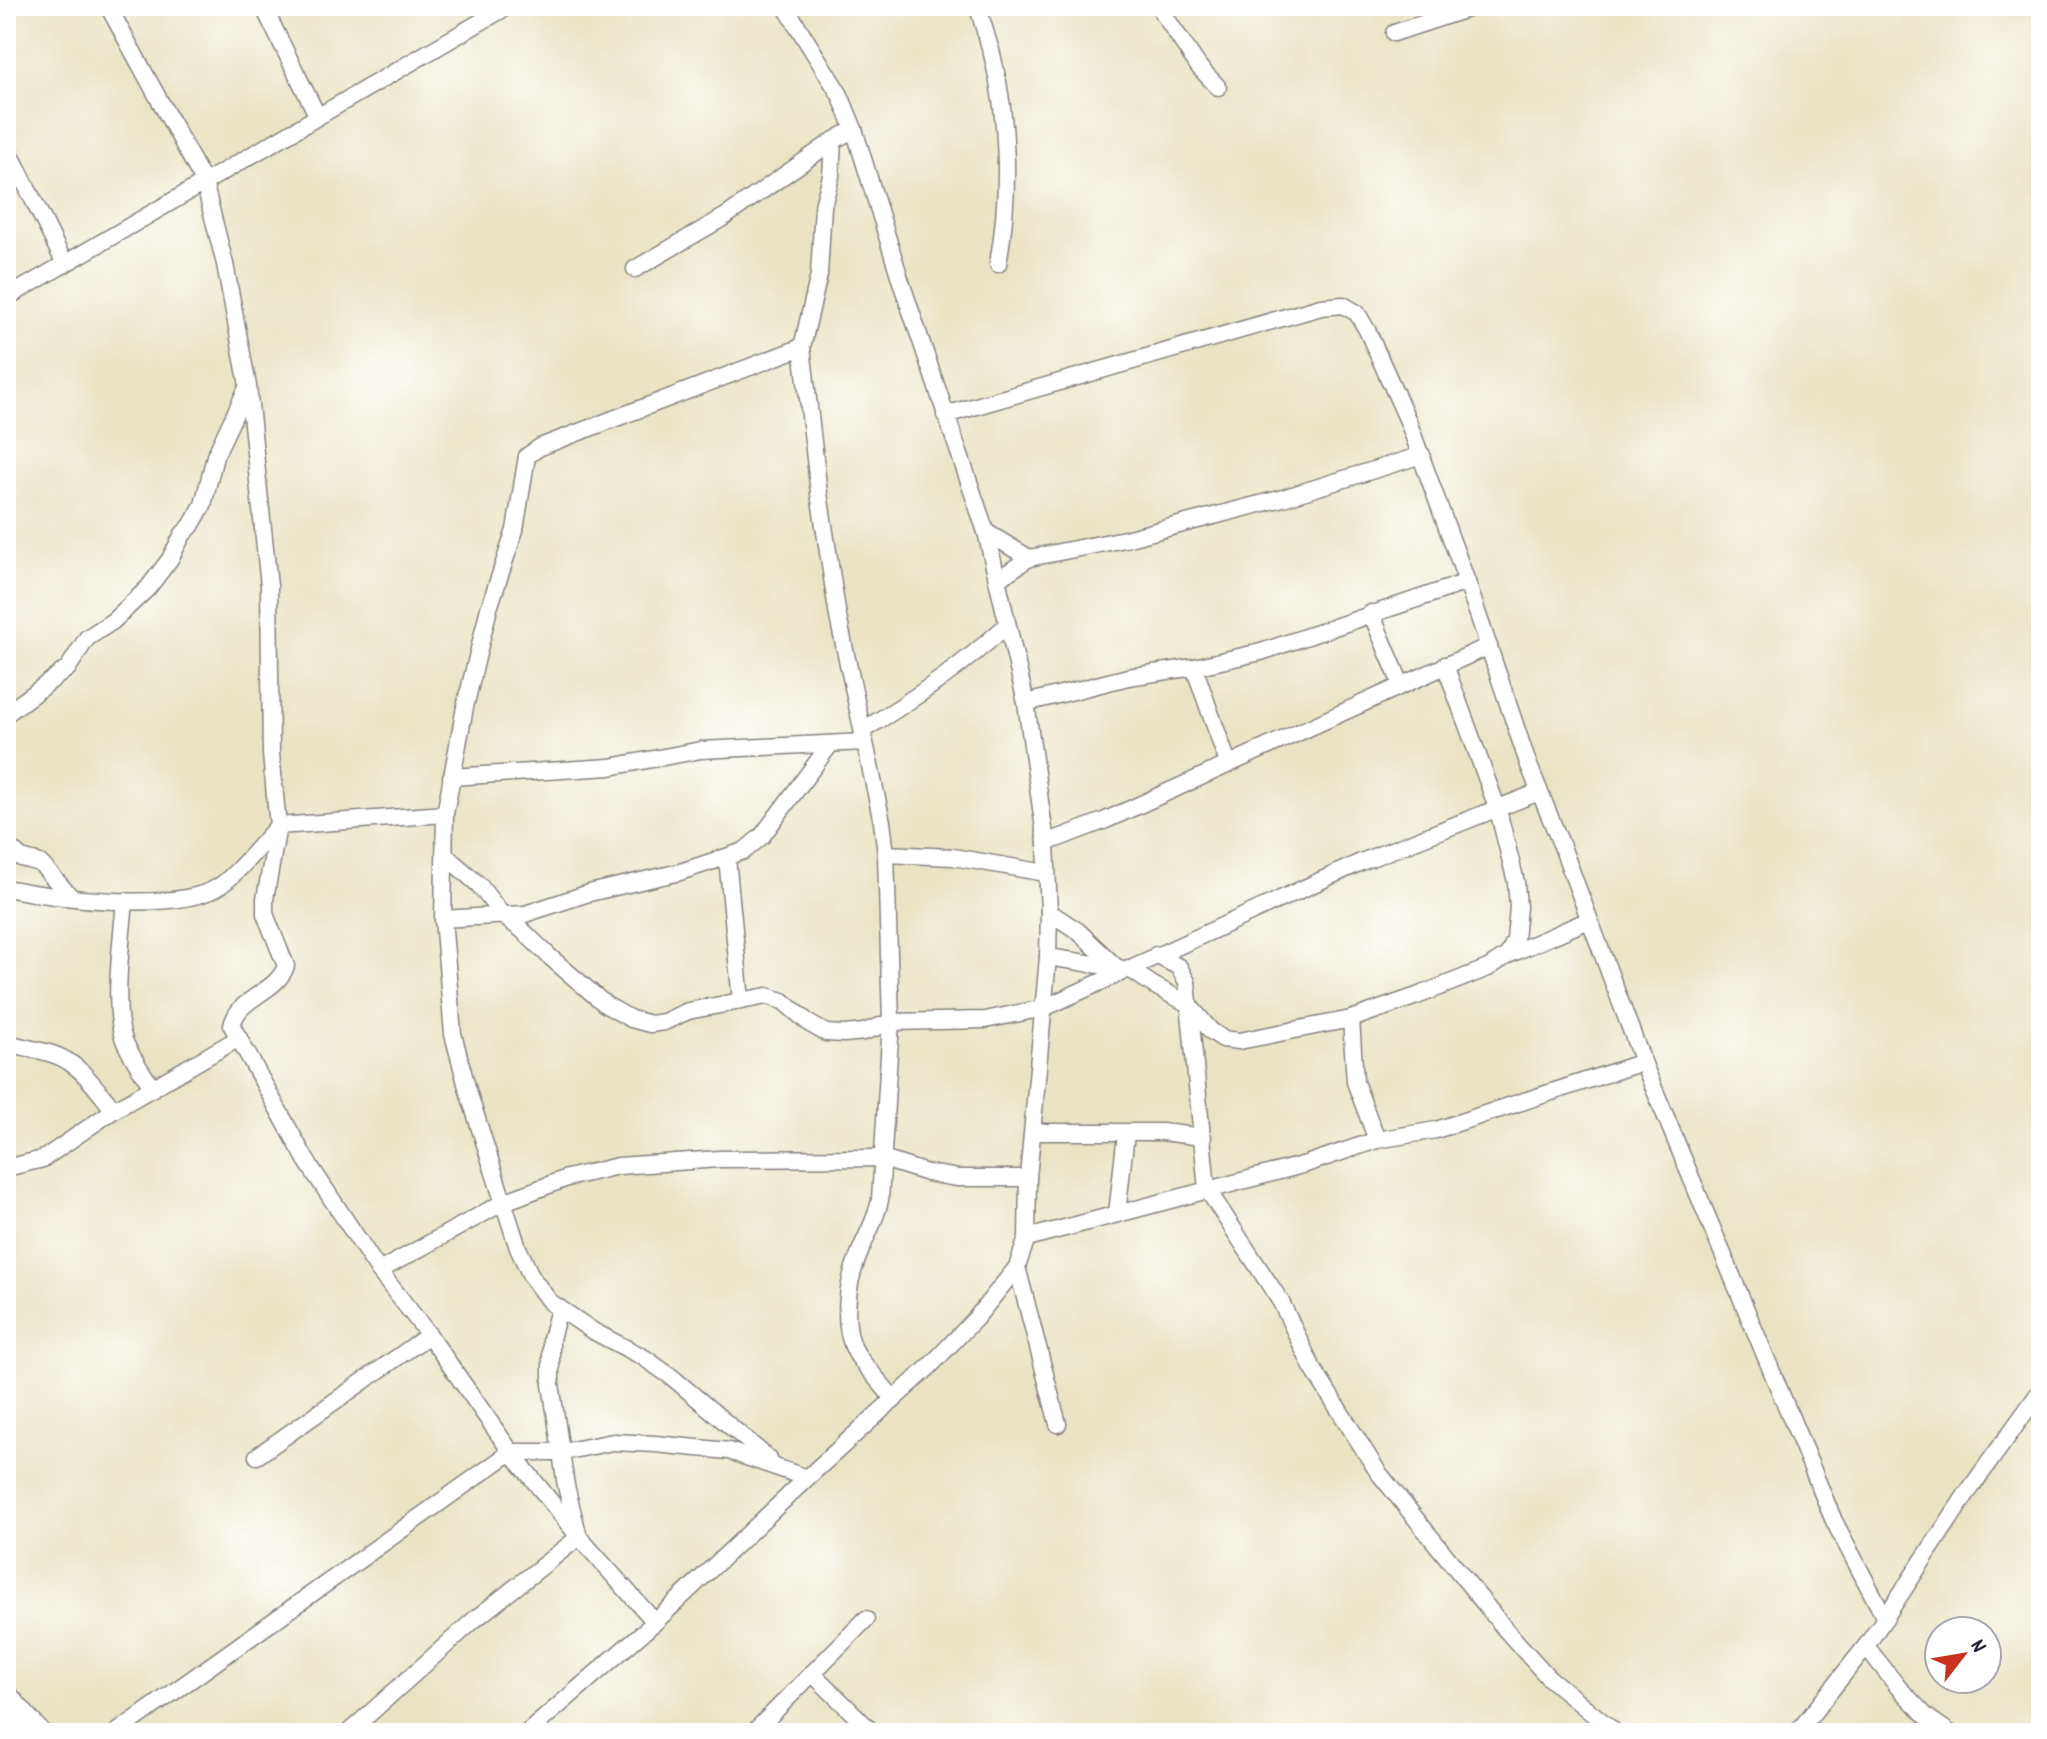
<svg xmlns="http://www.w3.org/2000/svg" width="2047" height="1739" font-family="Dekko,sans-serif">
<rect width="100%" height="100%" fill="#fff"/>
<filter id="ink" filterUnits="userSpaceOnUse"><feTurbulence type="fractalNoise" baseFrequency=".0125" numOctaves="2"/><feDisplacementMap in="SourceGraphic" scale="16" xChannelSelector="R" yChannelSelector="G"/><feConvolveMatrix kernelMatrix="1 2 1 2 8 2 1 2 1" color-interpolation-filters="sRGB"/></filter>
<filter id="wash" filterUnits="userSpaceOnUse"><feTurbulence type="fractalNoise" baseFrequency=".006" numOctaves="4" result="noise"/><feDisplacementMap in="SourceGraphic" scale="32" xChannelSelector="R" yChannelSelector="G"/><feGaussianBlur stdDeviation="1.8" result="paint"/><feColorMatrix in="noise" values="0 0 0 0 0 0 0 0 0 0 0 0 0 0 0 0 0 1.4 0 .05"/><feComposite in="paint" operator="in"/></filter>
<g filter="url(#wash)">
<rect width="100%" height="100%" fill="#eae4c4"/>
</g>
<g filter="url(#ink)">
<g fill="none" stroke-linecap="round" stroke-linejoin="round">
<g stroke="#868380" stroke-width="19">
<g id="street">
<path d="M108 6 204 182 225 264 248 386 269 586 271 754 278 826 265 899V914L286 966C276 994 238 996 232 1026L306 1160 379 1271 429 1335 511 1452H562L613 1442 655 1444 729 1451 807 1478"/>
<path d="M263 6 317 115"/>
<path d="M978 6C982 22 987 38 992 54 1009 121 1010 196 998 264"/>
<path d="M1158 6 1199 67 1218 87"/>
<path d="M1394 33 1476 6"/>
<path d="M854 129 833 141 831 176 823 206 819 275 802 347 819 493 838 617 882 822 886 854 891 1022 880 1200C876 1220 867 1234 860 1252 847 1281 840 1328 858 1356 869 1371 883 1385 894 1400"/>
<path d="M6 145 65 264"/>
<path d="M635 269 726 216 833 141"/>
<path d="M6 298 508 6"/>
<path d="M945 415 1321 307 1343 305 1357 313 1367 330 1408 421 1467 582 1528 763 1563 849 1643 1062 1834 1521 1885 1618 1965 1496 2041 1390"/>
<path d="M986 532 1029 558"/>
<path d="M997 580 1029 558 1125 539 1283 498 1422 455"/>
<path d="M1371 613 1401 684"/>
<path d="M1194 667 1228 763"/>
<path d="M1026 703 1128 677 1194 667 1261 652 1467 582"/>
<path d="M6 714 68 668 87 638 113 621 148 588 170 559 183 534 191 526 203 505 215 456 247 388"/>
<path d="M863 730C915 699 962 666 1007 625"/>
<path d="M451 777 610 767 701 750 864 742"/>
<path d="M1046 843 1106 820 1489 646"/>
<path d="M6 844 21 858 40 863 71 897"/>
<path d="M886 854 953 857 1046 873"/>
<path d="M446 856 479 885 503 916 521 929 550 957 606 1005 631 1019 650 1024 664 1022 688 1011 767 996 783 1001 810 1024 826 1033 844 1034 864 1032 891 1022 985 1020 1044 1008 1361 862 1539 792"/>
<path d="M727 858 741 1001"/>
<path d="M6 888C54 898 176 913 218 887 234 878 263 841 278 826L445 814"/>
<path d="M125 901C122 935 112 1010 124 1040 131 1057 143 1073 153 1088"/>
<path d="M1049 912 1078 931 1115 966"/>
<path d="M443 919 525 914 589 893 680 872 744 851 762 836 829 746"/>
<path d="M1156 955 1179 967 1187 982 1207 1189 1281 1302 1312 1367 1378 1472 1505 1629 1548 1677 1616 1733"/>
<path d="M1508 955 1589 920"/>
<path d="M1048 957 1119 968"/>
<path d="M1128 968 1153 985 1188 1004 1211 1031 1223 1039 1239 1041 1351 1019 1355 1082 1377 1140"/>
<path d="M1351 1019 1417 996 1488 968 1508 955 1515 940 1518 907 1516 882 1498 810 1445 665"/>
<path d="M6 1042C22 1048 39 1049 55 1055 81 1064 97 1090 114 1110"/>
<path d="M1034 1132H1162L1203 1137"/>
<path d="M6 1168 43 1159 114 1110 239 1038"/>
<path d="M1117 1214 1126 1133"/>
<path d="M1027 1238 1306 1164 1377 1140 1436 1130 1643 1062"/>
<path d="M1017 1267 1058 1424"/>
<path d="M379 1271 504 1202 567 1178 618 1166 720 1159 880 1158 927 1173 958 1178H1028"/>
<path d="M257 1456 429 1335"/>
<path d="M769 1459 673 1378 643 1357 593 1331 550 1302 532 1278 518 1248 468 1091 453 1034 443 919 445 814 465 707 489 608 515 530 527 456 540 447 802 347"/>
<path d="M1866 1646 1898 1687 1927 1717 1950 1733"/>
<path d="M812 1673 873 1733"/>
<path d="M116 1733 511 1452 579 1537 655 1622"/>
<path d="M348 1733 474 1620 579 1537 566 1486 551 1384V1339L559 1309"/>
<path d="M527 1733 655 1622 807 1478 930 1366 976 1318 1017 1267 1027 1238 1028 1178 1048 957 1049 912 1046 843 1026 703 986 532 902 285 854 129 840 95 785 6"/>
<path d="M753 1733 866 1619"/>
<path d="M1797 1733 1866 1646 1885 1618"/>
</g>
</g>
<g stroke="#868380" stroke-width="25">
<path id="secondary" d="M6 1695 39 1733"/>
</g>
<use href="#street" stroke="#fff" stroke-width="16"/>
<use href="#secondary" stroke="#fff" stroke-width="22"/>
</g>
</g>
<rect width="2047" height="1739" fill="none" stroke="#fff" stroke-width="32"/>
<g transform="translate(1963 1655) rotate(59)"><circle r="38" fill="#ffffff" stroke="#a7a7b1" stroke-width="2"/>
<path d="M0-6L14 30L0 20L-14 30Z" fill="#c8321e"/>
<text y="-12" font-size="22" font-weight="bold" text-anchor="middle" fill="#22223b">N</text>
</g>
</svg>
